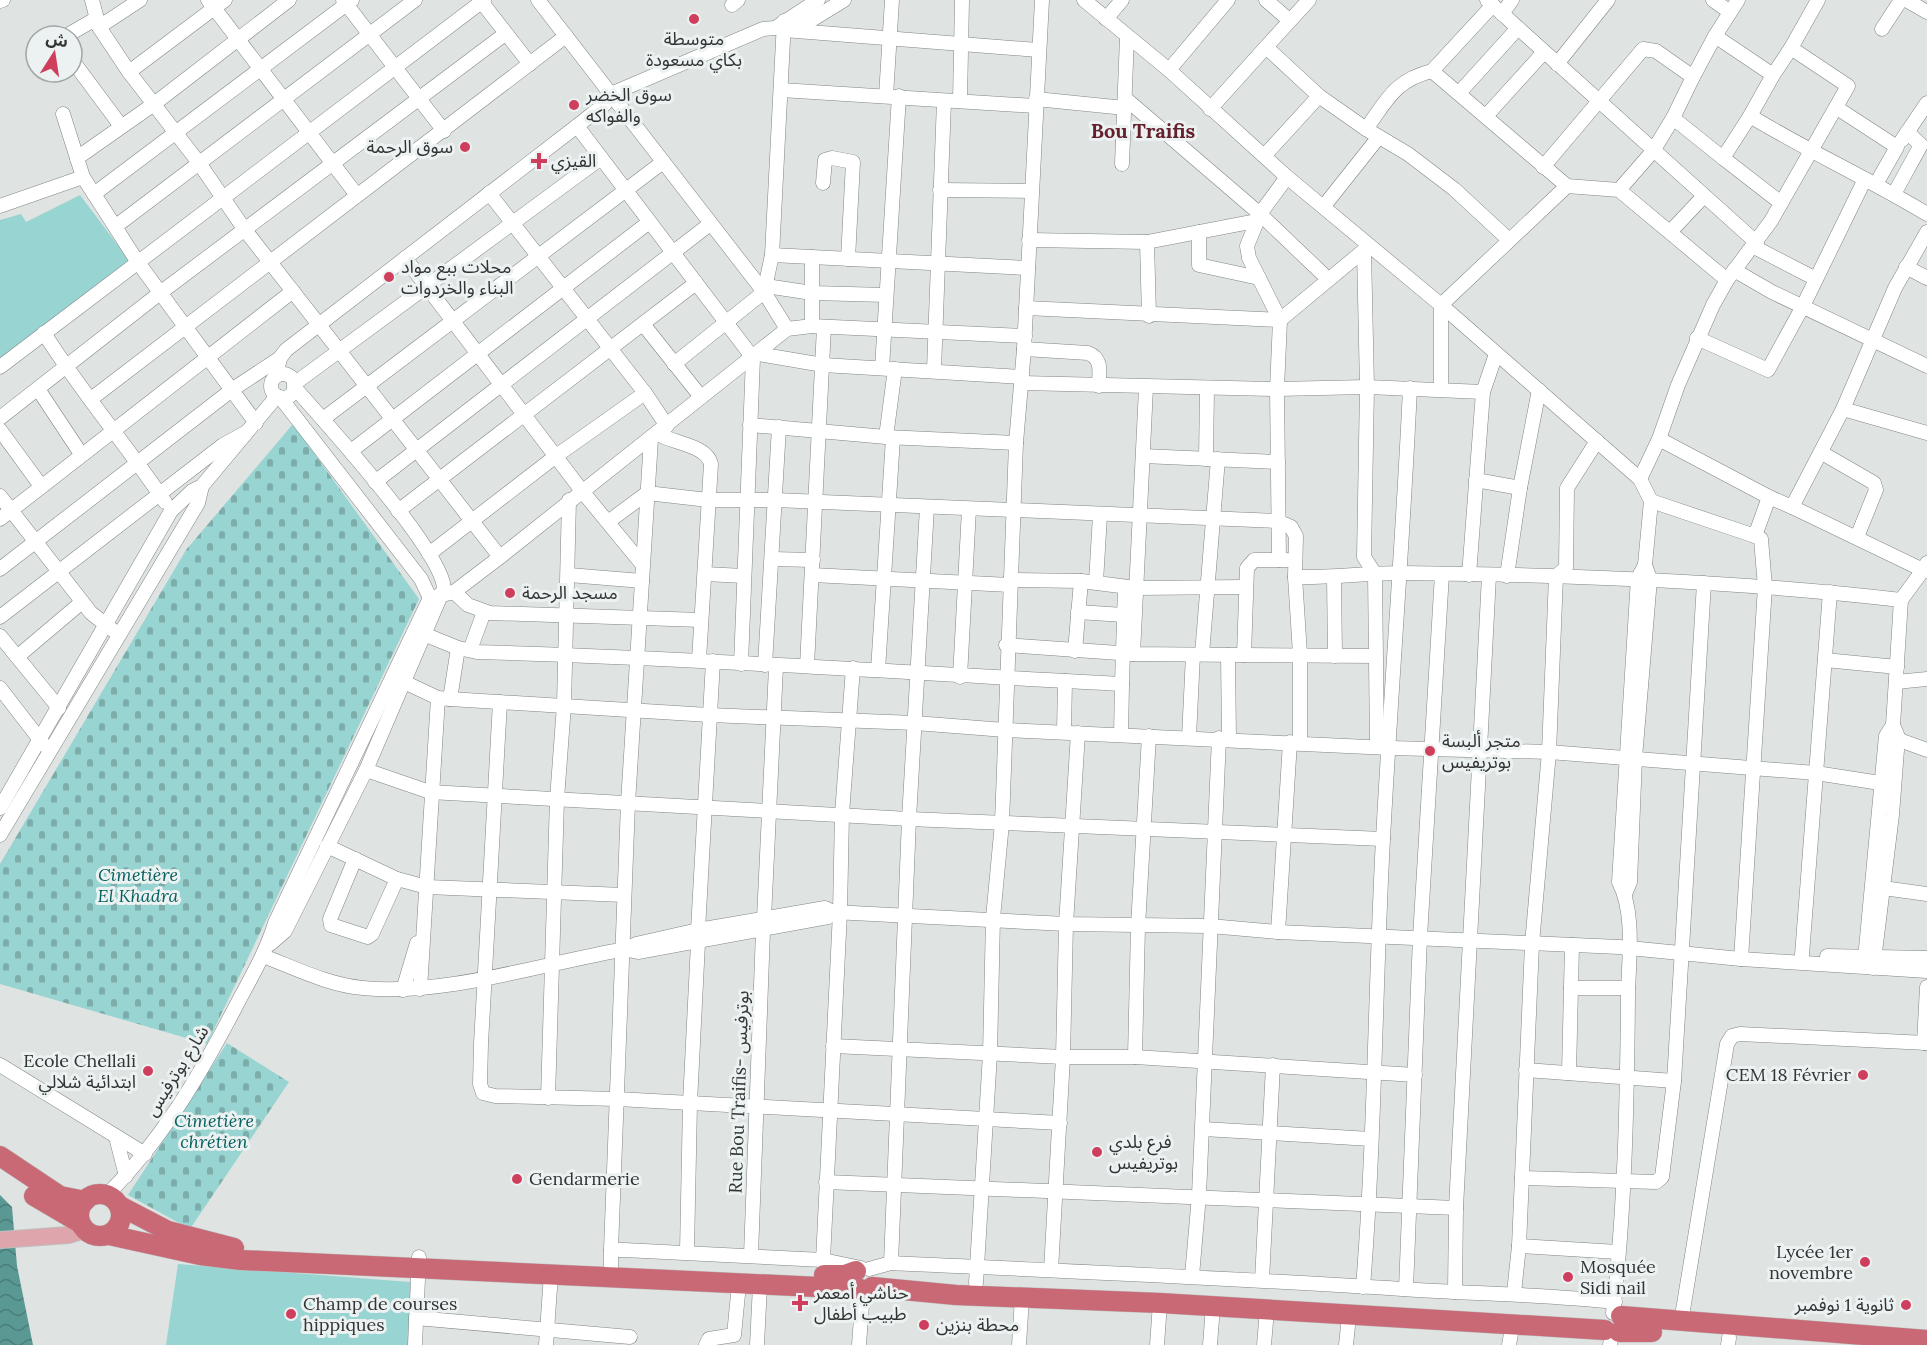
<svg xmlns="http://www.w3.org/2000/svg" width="1927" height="1345" font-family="Lora,'Noto Sans Arabic',serif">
<defs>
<pattern id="cemetery-stones" width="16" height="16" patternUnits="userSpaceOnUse" patternTransform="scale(1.5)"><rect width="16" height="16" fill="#98d4d1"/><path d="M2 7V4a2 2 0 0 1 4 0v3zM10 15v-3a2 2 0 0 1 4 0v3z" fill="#7dadaa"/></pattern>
<pattern id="water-waves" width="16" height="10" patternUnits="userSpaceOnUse" patternTransform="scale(1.5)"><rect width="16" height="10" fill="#5a9894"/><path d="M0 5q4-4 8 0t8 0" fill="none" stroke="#4b7d7a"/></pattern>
</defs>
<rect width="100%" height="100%" fill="#dfe4e3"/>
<g fill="url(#cemetery-stones)">
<path d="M293 424 419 599 207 1044 0 984V864L186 550Z"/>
<path d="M227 1043 289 1082 190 1229 128 1195Z"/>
</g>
<g fill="#98d4d1">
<path d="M80 195 129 260 0 360V220L21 214 26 222Z"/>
<path d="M178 1264 410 1282 411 1345H166Z"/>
</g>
<path fill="url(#water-waves)" d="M0 1195 12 1207 17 1266 33 1345H0Z"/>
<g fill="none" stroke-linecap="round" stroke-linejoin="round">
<g stroke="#818585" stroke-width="15">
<g id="minor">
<path d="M92 0 99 27 129 72 199 163 245 230 500 557"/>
<path d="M208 0 356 194"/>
<path d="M343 0 444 131"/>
<path d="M480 0 530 64"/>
<path d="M538 0 764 292 787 329"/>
<path d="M1084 0 1169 70 1287 177 1441 305 1640 479 1651 501 1645 565 1650 579 1635 758 1630 882 1625 894"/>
<path d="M1266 0 1289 20"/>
<path d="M1487 0 1757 243"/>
<path d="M1713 0 1730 12"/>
<path d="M1906 0 1927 12"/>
<path d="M0 1 3 0"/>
<path d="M732 5 738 0"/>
<path d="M1502 14 1512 0"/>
<path d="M1106 19 1122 0"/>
<path d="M778 26 818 0"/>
<path d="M99 27 140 0"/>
<path d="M1882 29 1901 0"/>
<path d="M784 30 1038 50"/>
<path d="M795 30 844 0"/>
<path d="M66 36 97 18"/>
<path d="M1715 36 1738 0"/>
<path d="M1266 47 1309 0"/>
<path d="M1791 48 1818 0"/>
<path d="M72 60 121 126"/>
<path d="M1557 64 1608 0"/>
<path d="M1169 70 1228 0"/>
<path d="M1432 71 1493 5"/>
<path d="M129 72 225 0"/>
<path d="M1693 77 1715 36 1773 75 1750 116"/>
<path d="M781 90 1035 106"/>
<path d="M1460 92 1518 28"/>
<path d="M886 96 892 0"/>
<path d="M1036 99 1125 108"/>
<path d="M1126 99 1260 214 1328 279"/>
<path d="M960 101 962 0"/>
<path d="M1837 108 1897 147 1876 184"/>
<path d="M1210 109 1266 47 1319 96 1366 129"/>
<path d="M63 114 83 177 94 194 137 261 256 423"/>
<path d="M1486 116 1544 52"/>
<path d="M577 126 753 358 741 664"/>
<path d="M1902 140 1927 103"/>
<path d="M1265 155 1319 96"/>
<path d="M77 158 154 104 289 0"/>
<path d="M1122 164 1127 37"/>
<path d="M1543 167 1643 49 1656 51 1693 77 1673 118"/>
<path d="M823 183 825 160 832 158 853 162 848 259"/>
<path d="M940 190 1031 191"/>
<path d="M1619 190 1653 151 1673 118 1723 158"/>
<path d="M489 193 645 393 667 426"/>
<path d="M94 194 352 0"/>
<path d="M1894 194 1921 145 1907 132"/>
<path d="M1781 203 1723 158 1750 116C1808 151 1869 179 1927 214"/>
<path d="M0 206 83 177"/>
<path d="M1324 206 1378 138"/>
<path d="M116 226 415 0"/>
<path d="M1199 232V265L1259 278"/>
<path d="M1670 232 1704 196"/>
<path d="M1508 239 1454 189 1408 154 1366 129C1387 100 1395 80 1432 71L1567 186 1619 190 1727 280"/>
<path d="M1029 240 1147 242 1256 221"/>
<path d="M1147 242 1149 316"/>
<path d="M1754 247 1816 279"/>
<path d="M1364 251 1367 387 1364 557 1375 574 1377 747"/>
<path d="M772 255 1028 268"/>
<path d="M405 258 582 491 642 564"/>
<path d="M1906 267 1927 278"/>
<path d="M1734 270 1772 292 1927 366"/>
<path d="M766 286 812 293 886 295"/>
<path d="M1026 308 1280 320"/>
<path d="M1280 320 1368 247"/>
<path d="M643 324 701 397"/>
<path d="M812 326V257"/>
<path d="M44 333C81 392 126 444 165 502"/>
<path d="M1697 338 1768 370 1803 306 1865 179"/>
<path d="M1024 349 1088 353C1103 359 1099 372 1099 386"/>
<path d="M758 354 823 365 1022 377"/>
<path d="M674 364 764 292 772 255 784 21"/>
<path d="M0 367 484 0"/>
<path d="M882 368 899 96"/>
<path d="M934 370 944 101"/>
<circle cx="283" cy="386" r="12"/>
<path d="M276 376 280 358 286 350 577 126 605 104 611 94 763 29 775 28"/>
<path d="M1022 383 1277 389 1367 387 1483 392"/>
<path d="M294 384 601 158"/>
<path d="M38 389 81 454"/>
<path d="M1441 389V305L1567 186"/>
<path d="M280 397 421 579 430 598"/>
<path d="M91 399 566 36"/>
<path d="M1843 409 1927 433"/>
<path d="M0 418 160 293 505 34"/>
<path d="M323 419 663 162"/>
<path d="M750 425 886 437 1016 443"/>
<path d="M0 430 41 486"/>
<path d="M658 434C672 443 707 445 711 464L699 660"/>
<path d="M886 437 895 369"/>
<path d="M1659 439 1678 385 1713 305 1727 280 1771 221 1848 86 1791 48 1773 75"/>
<path d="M351 451 648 223"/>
<path d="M1822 453 1874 483 1876 490 1857 537"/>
<path d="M1143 456 1278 462"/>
<path d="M1206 459 1207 389"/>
<path d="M1640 479 1659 439 1769 497 1755 536"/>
<path d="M1476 480 1520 488 1507 576"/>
<path d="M375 482 710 224"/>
<path d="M1520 488 1539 390"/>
<path d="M0 496 91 613 114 631"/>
<path d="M1769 497 1792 507 1843 409 1895 288 1927 232"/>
<path d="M1651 501 1755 536 1761 539 1765 587 1741 959"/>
<path d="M1792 507 1923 570 1927 563"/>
<path d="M398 511 696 283"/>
<path d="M0 519 293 291"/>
<path d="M608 522 647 493 708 500H775L1277 521 1291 527 1296 536 1295 577 1300 654V742"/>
<path d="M429 554 556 456 645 393"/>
<path d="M772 559 813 560"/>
<path d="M1279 560 1277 389 1280 320 1249 258 1247 246 1260 214 1287 177"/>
<path d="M0 569 233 389 280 358"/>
<path d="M705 574 744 576"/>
<path d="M569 575 642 581"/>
<path d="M812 575 1010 585"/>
<path d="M1469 575 1483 392 1496 354"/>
<path d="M1556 576 1566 568 1567 488 1597 441"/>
<path d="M1295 577C1331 578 1367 573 1403 573 1570 575 1736 581 1901 600"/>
<path d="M1334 578 1335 656"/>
<path d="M1010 580 1081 581"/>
<path d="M1096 582 1100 515"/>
<path d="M454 592 468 605 490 613 701 620"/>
<path d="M430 598 454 592 500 557 787 329 812 326 1025 336"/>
<path d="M1078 612 1124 615"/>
<path d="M0 617 223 445 245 433"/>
<path d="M426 635 458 648 477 652C693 658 907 673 1122 684L1125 587"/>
<path d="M0 636 59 708"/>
<path d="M1006 645 1133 654 1375 656"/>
<path d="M470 650 484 612"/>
<path d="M1075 651 1081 581 1136 588 1246 587"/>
<path d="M1133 654 1146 388"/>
<path d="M1202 654 1218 459"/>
<path d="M1228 655 1229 739"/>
<path d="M1244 655 1247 568 1254 560H1287"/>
<path d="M17 657 82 602"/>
<path d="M1825 660 1897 667"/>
<path d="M765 665 779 427"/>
<path d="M807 666 824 327"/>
<path d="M878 670 893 438"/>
<path d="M960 677 969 509"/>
<path d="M404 682 438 698 450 699 709 715 915 723 1005 730 1390 748 1549 752 1816 773 1880 783"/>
<path d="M1896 682 1927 679"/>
<path d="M0 688 44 745"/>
<path d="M450 699 458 648"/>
<path d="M500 702 481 1044 480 1084 483 1093 495 1096 617 1099 1060 1123"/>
<path d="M1064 732 1065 681"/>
<path d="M1121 735 1122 684"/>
<path d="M1189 737 1193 655"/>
<path d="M1891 737 1927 750"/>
<path d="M366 770 430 792 909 819 1383 839"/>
<path d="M0 808 171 511 192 491 202 486 277 396"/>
<path d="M0 835 198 503 202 486"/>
<path d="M327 846 397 879 427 887 624 895"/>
<path d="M355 859 330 919 331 925 368 937 372 934 397 879"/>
<path d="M1876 887 1927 894"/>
<path d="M764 918 776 667"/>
<path d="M698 930 713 661"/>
<path d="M1278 932 1290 742"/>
<path d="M270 944 285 931 366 770 444 588C441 549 325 422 294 387"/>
<path d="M628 950 638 952 828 917 833 912"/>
<path d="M1802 955 1830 592"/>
<path d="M263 956C295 968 328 985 363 988 446 996 544 963 626 949L636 944 698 930 825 908 833 912 1066 924 1210 926 1278 932 1619 947 1741 959 1927 971"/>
<path d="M1827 956 1927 958"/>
<path d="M1865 959 1886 736 1893 725"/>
<path d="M1873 968 1892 815 1898 737 1893 725 1901 600 1923 570 1927 571"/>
<path d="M1571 988H1628"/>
<path d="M420 989 438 698"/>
<path d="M403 990 417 943"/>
<path d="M1924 1043 1927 987"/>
<path d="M833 1046 1063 1057H1135L1415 1075"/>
<path d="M1135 1057 1138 926 1149 736"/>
<path d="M0 1065 145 1154"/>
<path d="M1526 1070 1674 1081"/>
<path d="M1569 1073 1572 945"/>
<path d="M548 1098 557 799 564 705 569 500"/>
<path d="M1203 1129 1371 1139"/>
<path d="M116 1137 126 1176"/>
<path d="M1522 1178 1656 1182 1662 1177 1674 1081 1704 583"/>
<path d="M826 1182 1456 1208"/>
<path d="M107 1195C162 1140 200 1075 236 1006 250 979 266 953 275 923L430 598"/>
<path d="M1519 1246 1618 1252"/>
<path d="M611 1250 628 803 651 439"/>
<path d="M687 1251 690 1103 698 943"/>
<path d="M751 1255 763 931"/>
<path d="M823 1260 840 912 842 814 853 668"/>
<path d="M891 1263 909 819 927 507"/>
<path d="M611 1266V1250H624L823 1260 861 1268"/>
<path d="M869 1269 891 1263C1061 1271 1232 1278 1402 1289 1473 1294 1544 1294 1615 1302"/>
<path d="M1051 1270 1063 1057 1066 924 1078 733"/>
<path d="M1192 1276 1199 1195 1219 738"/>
<path d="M1262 1280 1273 1065"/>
<path d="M976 1283 990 1054 993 918 1002 823 1016 443 1024 349 1042 0"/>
<path d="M1363 1287C1375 1138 1375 988 1383 839 1391 689 1403 539 1410 388"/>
<path d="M1406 1289 1420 937 1442 574"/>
<path d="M1455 1292 1456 1208 1489 576"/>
<path d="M1514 1293 1519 1246 1532 944 1549 752 1556 576"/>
<path d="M1613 1313C1625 1209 1627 1103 1628 999 1628 963 1636 915 1619 882L1638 578 1645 565"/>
<path d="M416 1318 630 1337"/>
<path d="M1681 1322 1727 1044 1732 1036 1740 1034 1927 1043"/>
<path d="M415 1345 419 1257"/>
<path d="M546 1345 551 1274"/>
<path d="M706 1345 709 1339 734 1335 739 1284"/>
<path d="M757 1345 760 1285"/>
<path d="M859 1345 863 1290"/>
<path d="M1019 1345 1022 1298"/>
<path d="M1157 1345 1160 1303"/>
<path d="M1210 1345 1213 1306"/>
<path d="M1264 1345 1267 1310"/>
<path d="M1346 1345 1349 1316"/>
<path d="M1509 1345 1513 1323"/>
<path d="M1610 1345 1612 1334"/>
<path d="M1728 1345 1729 1338"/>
</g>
</g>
<g stroke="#bebebe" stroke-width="18">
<path id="major" d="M0 1240 68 1235 85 1230"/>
</g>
<g stroke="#bebebe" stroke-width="21">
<g id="highway">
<path d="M0 1156 60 1196 85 1201"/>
<circle cx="100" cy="1215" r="21"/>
<path d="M34 1196 80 1223"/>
<path d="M120 1206 168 1231 234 1248"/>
<path d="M109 1235 200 1255 241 1260 861 1289"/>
<path d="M824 1275H845L856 1271"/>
<path d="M872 1287 956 1295 1160 1303 1605 1330"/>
<path d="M1621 1316 1927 1340"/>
<path d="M1619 1332H1652"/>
</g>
</g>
<use href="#minor" stroke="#fff" stroke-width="14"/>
<use href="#major" stroke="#dea5ac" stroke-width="16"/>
<use href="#highway" stroke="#c86975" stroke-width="20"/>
</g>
<g fill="#cf3f5d" stroke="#ecf1f1" stroke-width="2">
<circle cx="694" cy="19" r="6"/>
<circle cx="574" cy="105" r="6"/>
<circle cx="465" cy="147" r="6"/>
<path d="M536 152h6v6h6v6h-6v6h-6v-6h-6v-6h6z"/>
<circle cx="389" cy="277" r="6"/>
<circle cx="510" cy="593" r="6"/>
<circle cx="1430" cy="751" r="6"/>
<circle cx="148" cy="1071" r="6"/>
<circle cx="1863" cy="1075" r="6"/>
<circle cx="1097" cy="1152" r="6"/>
<circle cx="517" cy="1179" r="6"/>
<circle cx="1865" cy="1262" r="6"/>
<circle cx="1568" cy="1277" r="6"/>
<path d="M797 1294h6v6h6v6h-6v6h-6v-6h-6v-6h6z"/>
<circle cx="1906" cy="1305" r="6"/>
<circle cx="291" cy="1314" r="6"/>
<circle cx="924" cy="1325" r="6"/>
</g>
<g text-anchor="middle" stroke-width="6" stroke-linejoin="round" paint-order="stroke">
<g font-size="18" fill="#333534" stroke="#ecf1f1" text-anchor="start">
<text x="694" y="45" text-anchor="middle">متوسطة<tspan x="694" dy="21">بكاي مسعودة</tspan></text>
<text x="586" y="101">سوق الخضر<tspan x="586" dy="21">والفواكه</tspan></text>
<text x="453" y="153" text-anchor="end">سوق الرحمة</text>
<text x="551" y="167">القيزي</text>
<text x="401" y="273">محلات ببع مواد<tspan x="401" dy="21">البناء والخردوات</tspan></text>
<text x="522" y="599">مسجد الرحمة</text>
<text x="1442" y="747">متجر ألبسة<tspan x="1442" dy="21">بوتريفيس</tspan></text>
<text x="136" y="1067" text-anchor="end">Ecole Chellali<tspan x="136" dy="21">ابتدائية شلالي</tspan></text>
<text x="1851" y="1081" text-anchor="end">CEM 18 Février</text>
<text x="1109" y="1148">فرع بلدي<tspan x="1109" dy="21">بوتريفيس</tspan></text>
<text x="529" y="1185">Gendarmerie</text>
<text x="1853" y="1258" text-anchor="end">Lycée 1er<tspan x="1853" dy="21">novembre</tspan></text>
<text x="1580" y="1273">Mosquée<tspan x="1580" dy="21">Sidi nail</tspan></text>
<text x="814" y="1299">حناشي أمعمر<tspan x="814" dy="21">طبيب أطفال</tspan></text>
<text x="303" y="1310">Champ de courses<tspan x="303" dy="21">hippiques</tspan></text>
<text x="1894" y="1311" text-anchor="end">ثانوية 1 نوفمبر</text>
<text x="936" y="1331">محطة بنزين</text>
</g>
<g font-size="18" font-style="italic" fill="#07625f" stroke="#ecf1f1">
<text x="138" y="881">Cimetière<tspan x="138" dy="21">El Khadra</tspan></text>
<text x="214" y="1127">Cimetière<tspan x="214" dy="21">chrétien</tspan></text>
</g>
<g font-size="18" fill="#333534" stroke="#ecf1f1">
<text transform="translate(177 1071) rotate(-58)" y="6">شارع بوترفيس</text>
<text transform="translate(739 1092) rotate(-88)" y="6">Rue Bou Traifis- بوترفيس</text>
</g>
<g font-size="20" font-weight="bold" fill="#65202d" stroke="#ecf1f1">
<text x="1143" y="138">Bou Traifis</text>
</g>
</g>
<g transform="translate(54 54) rotate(12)"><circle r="28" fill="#ecf1f1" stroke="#a2a6a5" stroke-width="1.5"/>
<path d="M0-4.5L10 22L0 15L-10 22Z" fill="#cf3f5d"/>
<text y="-9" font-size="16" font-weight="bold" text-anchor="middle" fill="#333534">ش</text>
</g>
</svg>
